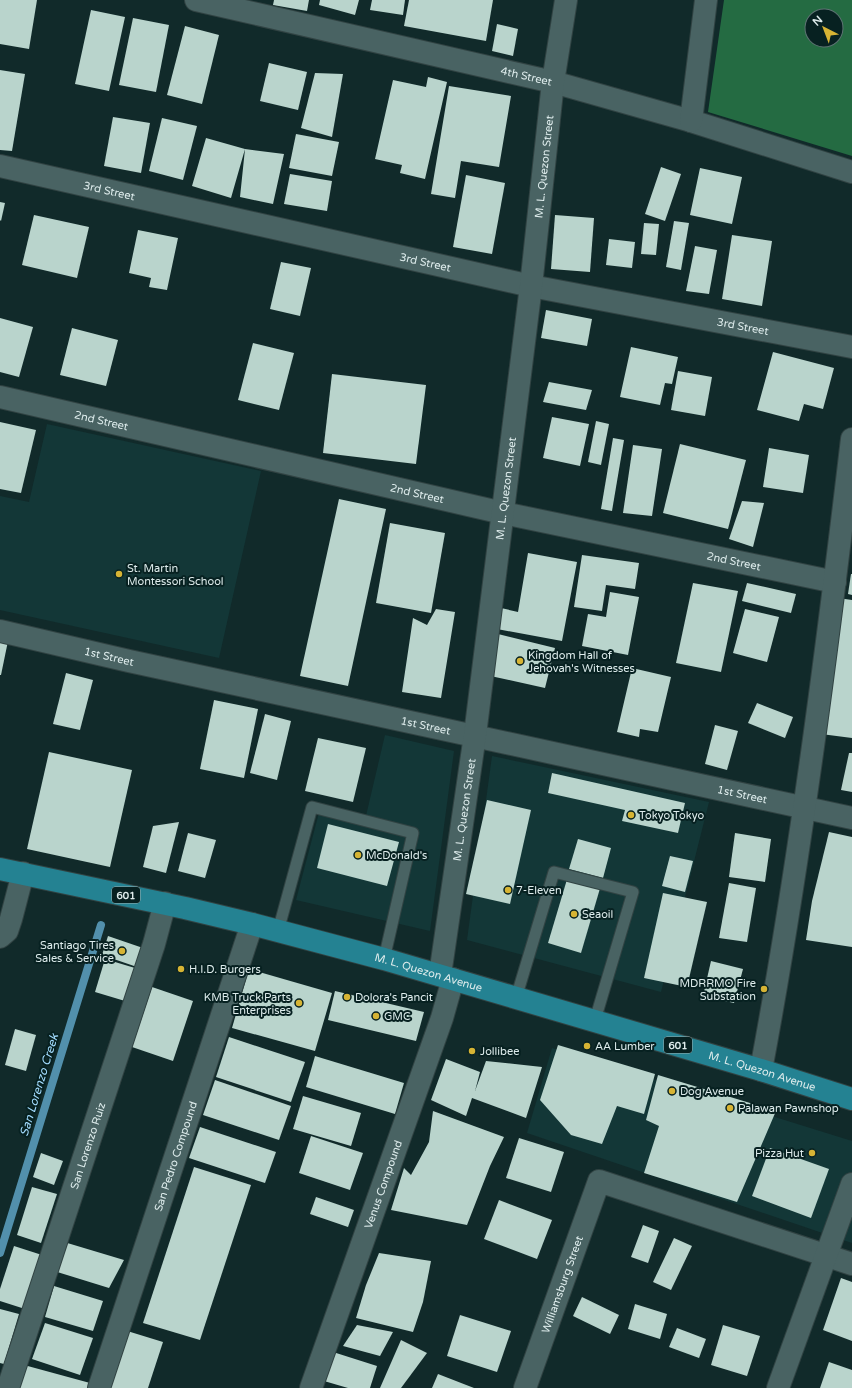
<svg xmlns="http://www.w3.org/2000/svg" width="852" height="1388" font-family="'Varela Round',sans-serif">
<rect width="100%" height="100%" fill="#112a2a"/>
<g fill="#133737">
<path d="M47 424 261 471 219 658 0 610V496L29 502Z"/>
<path d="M385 735 454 751 430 931 296 900 320 809 365 820Z"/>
<path d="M492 756 709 802 661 992 467 940Z"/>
<path d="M552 1048 852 1141V1243L527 1133Z"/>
</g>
<path fill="#246b42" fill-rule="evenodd" d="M724 0H852V156L708 112ZM812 16H836V40H812Z"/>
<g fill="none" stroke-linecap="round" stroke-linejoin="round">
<path stroke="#5290ac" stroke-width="8" d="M0 1253 101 925"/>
</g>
<g fill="#b9d4cc">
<path d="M0 0H37L29 49 0 44Z"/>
<path d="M274 0H309L307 11 273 5Z"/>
<path d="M320 0H359L355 15 319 5Z"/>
<path d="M372 0H405L403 15 370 10Z"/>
<path d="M409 0H493L486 41 404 26Z"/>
<path d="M91 10 125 17 109 91 75 84Z"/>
<path d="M133 18 169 25 156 92 119 85Z"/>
<path d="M497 24 518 29 513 56 492 51Z"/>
<path d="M185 26 219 35 202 104 167 95Z"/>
<path d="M269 63 307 72 298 110 260 101Z"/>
<path d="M0 70 25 74 12 151 0 150Z"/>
<path d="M315 73 343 74 332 137 301 128Z"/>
<path d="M428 77 447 82 425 179 400 173 402 165 375 159 393 80 426 87Z"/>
<path d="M449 86 511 96 499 167 461 161 455 198 431 194Z"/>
<path d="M113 117 150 123 141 173 104 166Z"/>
<path d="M162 118 197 126 183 180 149 171Z"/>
<path d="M296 134 339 142 332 176 289 168Z"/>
<path d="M206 138 245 149 284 154 273 204 240 197 245 149 231 198 192 186Z"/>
<path d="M661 167 681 174 665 221 645 214Z"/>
<path d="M700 168 742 177 732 224 690 215Z"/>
<path d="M290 174 332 181 327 211 284 204Z"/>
<path d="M466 175 505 183 492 254 453 247Z"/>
<path d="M0 202 5 203 1 221 0 220Z"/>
<path d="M34 215 89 227 77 278 22 265Z"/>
<path d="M555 215 594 218 590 272 551 269Z"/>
<path d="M674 221 689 223 681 270 666 267Z"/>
<path d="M644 223 659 224 656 255 641 254Z"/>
<path d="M138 230 178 238 167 290 149 287 151 278 129 273Z"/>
<path d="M732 235 772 241 762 306 722 299Z"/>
<path d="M609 239 635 242 632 268 606 265Z"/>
<path d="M695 246 717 250 709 294 686 291Z"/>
<path d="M281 262 311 268 300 316 270 309Z"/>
<path d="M546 310 592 319 587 346 541 338Z"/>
<path d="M0 318 33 327 19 377 0 372Z"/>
<path d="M72 328 118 340 106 386 60 375Z"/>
<path d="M253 343 294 353 279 410 238 400Z"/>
<path d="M631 347 678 357 672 384 665 383 660 405 620 397Z"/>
<path d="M773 352 834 368 823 409 804 404 799 421 757 410Z"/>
<path d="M678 371 712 377 705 416 671 410Z"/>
<path d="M332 374 426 385 416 464 323 453Z"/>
<path d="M549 382 592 390 586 410 543 402Z"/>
<path d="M552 417 589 424 580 466 543 458Z"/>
<path d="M596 421 609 424 601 465 588 462Z"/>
<path d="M0 422 36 430 21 493 0 489Z"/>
<path d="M613 438 624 440 612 511 601 509Z"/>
<path d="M680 444 746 460 728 529 663 513Z"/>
<path d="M633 445 662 449 652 516 623 513Z"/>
<path d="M769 448 809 455 803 493 763 487Z"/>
<path d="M339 499 386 509 348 686 300 676Z"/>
<path d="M742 501 764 503 753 547 729 539Z"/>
<path d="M390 523 445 533 431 613 376 603Z"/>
<path d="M528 553 577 562 562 641 497 629 501 608 518 612Z"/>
<path d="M582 555 639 563 635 589 606 585 602 611 574 607Z"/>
<path d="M851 574H852V595L848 594Z"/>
<path d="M693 583 738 591 721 672 676 663Z"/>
<path d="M747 583 796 594 791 613 742 601Z"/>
<path d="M610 592 639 597 628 655 582 646 588 614 606 617Z"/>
<path d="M838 598 852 600V738L821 734Z"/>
<path d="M436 609 455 612 441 698 402 692 413 618 427 625Z"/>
<path d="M745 609 779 617 767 662 733 653Z"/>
<path d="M494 633 555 648 545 688 486 675Z"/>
<path d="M0 640 8 641 1 675H0Z"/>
<path d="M632 668 671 677 658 732 640 729 639 737 617 732Z"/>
<path d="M66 673 93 680 80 730 53 724Z"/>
<path d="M214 700 258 709 244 778 200 769Z"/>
<path d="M757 703 793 717 785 738 748 723Z"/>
<path d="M265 714 291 721 277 780 250 773Z"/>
<path d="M715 725 738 731 727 770 705 764Z"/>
<path d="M318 738 366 748 353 802 305 791Z"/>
<path d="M49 752 132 770 110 867 27 849Z"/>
<path d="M849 753H852V792L841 790Z"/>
<path d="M552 773 685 803 678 833 622 821 625 810 548 793Z"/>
<path d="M487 800 531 810 510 904 466 894Z"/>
<path d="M179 822 166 873 143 867 153 826Z"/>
<path d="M328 824 399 842 387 886 317 868Z"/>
<path d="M829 832 852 837V947L806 940 812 901Z"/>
<path d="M188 833 216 840 205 878 178 871Z"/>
<path d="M735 833 771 839 765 882 729 877Z"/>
<path d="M578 839 611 848 603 878 569 869Z"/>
<path d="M670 856 693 861 685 892 662 886Z"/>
<path d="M568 876 601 885 581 953 548 943Z"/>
<path d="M729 883 756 888 747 942 719 938Z"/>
<path d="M663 893 707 902 687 987 644 978Z"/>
<path d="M108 936 143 948 137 967 102 955Z"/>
<path d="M105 959 135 968 125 1001 95 992Z"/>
<path d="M711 961 743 969 734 1003 703 996Z"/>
<path d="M249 969 332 993 315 1051 232 1028Z"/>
<path d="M152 987 193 1001 173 1061 132 1047Z"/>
<path d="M335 991 424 1012 416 1041 328 1020Z"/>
<path d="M15 1029 36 1035 26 1071 5 1065Z"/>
<path d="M229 1037 305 1062 291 1102 216 1077Z"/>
<path d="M558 1045 655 1074 644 1114 617 1106 602 1144 571 1135 540 1100Z"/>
<path d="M315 1056 404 1083 395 1114 306 1087Z"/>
<path d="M446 1059 480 1072 475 1091 486 1061 542 1067 526 1118 472 1098 466 1116 431 1100Z"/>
<path d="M658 1075 776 1111 737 1202 644 1173 659 1126 646 1120Z"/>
<path d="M215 1080 291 1106 279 1140 203 1115Z"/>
<path d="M303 1096 361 1113 351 1146 293 1129Z"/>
<path d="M433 1111 504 1137 490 1166 467 1225 391 1210 404 1168 411 1175 429 1142Z"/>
<path d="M200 1127 276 1152 265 1183 189 1158Z"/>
<path d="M311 1136 363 1153 350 1190 299 1173Z"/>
<path d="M519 1138 564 1152 551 1192 506 1178Z"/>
<path d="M770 1148 829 1169 811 1218 752 1196Z"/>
<path d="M41 1153 63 1161 54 1185 33 1177Z"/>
<path d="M194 1167 251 1185 200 1340 143 1323Z"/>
<path d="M32 1187 57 1194 41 1243 17 1235Z"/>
<path d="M316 1197 354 1210 348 1227 310 1214Z"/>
<path d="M499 1200 552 1220 537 1259 484 1239Z"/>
<path d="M643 1225 659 1231 648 1263 631 1257Z"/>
<path d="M674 1238 692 1246 671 1290 653 1282Z"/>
<path d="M64 1242 124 1260 109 1288 54 1271Z"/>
<path d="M14 1246 42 1255 25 1309 0 1301V1289Z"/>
<path d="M379 1253 431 1261 423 1302 413 1332 356 1318 366 1285Z"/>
<path d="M841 1278 852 1282V1341L823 1330Z"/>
<path d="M54 1286 103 1301 93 1331 45 1317Z"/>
<path d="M582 1297 619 1315 610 1334 573 1316Z"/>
<path d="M635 1304 667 1314 660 1339 628 1329Z"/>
<path d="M0 1309 19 1314 4 1364 0 1363Z"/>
<path d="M460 1315 511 1331 497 1372 447 1356Z"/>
<path d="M45 1323 93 1338 80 1375 32 1359Z"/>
<path d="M357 1325 393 1332 380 1356 343 1346Z"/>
<path d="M723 1325 760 1336 747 1376 711 1365Z"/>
<path d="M677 1328 706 1339 699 1358 669 1347Z"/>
<path d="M124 1330 163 1342 148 1388H105Z"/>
<path d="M401 1340 427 1353 401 1388H380Z"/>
<path d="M333 1352 377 1366 370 1388H348L324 1381Z"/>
<path d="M829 1362 852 1370V1388H820Z"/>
<path d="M24 1365 90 1383 88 1388H16Z"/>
<path d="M438 1374 474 1388H432Z"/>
</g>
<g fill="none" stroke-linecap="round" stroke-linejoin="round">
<g stroke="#314343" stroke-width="13">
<g id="lane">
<path d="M278 931 312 807 413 833 384 959"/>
<path d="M516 998 554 872 633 892 595 1020"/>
</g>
</g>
<g stroke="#314343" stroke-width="24">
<g id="street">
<path id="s1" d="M196 0 553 82 691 121 852 172"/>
<path d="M691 121 706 0"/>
<path id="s2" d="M0 166 531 286 852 347"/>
<path id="s3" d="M0 397 503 513 835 582"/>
<path id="s4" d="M0 631 129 661 852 818"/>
<path d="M0 937 7 931 11 919 23 873"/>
<path id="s5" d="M440 975 475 735 531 286 553 82 566 0"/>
<path d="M761 1070C800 861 827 650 852 439"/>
<path id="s6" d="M8 1388 154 944 165 903"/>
<path id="s7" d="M99 1388 252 924"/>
<path id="s8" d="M311 1388 442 1018 453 979"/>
<path id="s9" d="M525 1388 599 1181 852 1264"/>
<path d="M778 1388 852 1184"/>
</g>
</g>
<g stroke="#314343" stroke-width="24">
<g id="primary">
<path id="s10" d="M0 869 185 908 252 924 384 959 761 1070 852 1099"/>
</g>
</g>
<use href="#lane" stroke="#496363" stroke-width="11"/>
<use href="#street" stroke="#496363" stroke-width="22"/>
<use href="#primary" stroke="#248292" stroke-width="22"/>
</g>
<g fill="#d7b434" stroke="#072121" stroke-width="1.5">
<circle cx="119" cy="574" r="4"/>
<circle cx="520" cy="661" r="4"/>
<circle cx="631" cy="815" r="4"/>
<circle cx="358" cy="855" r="4"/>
<circle cx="508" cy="890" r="4"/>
<circle cx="574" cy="914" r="4"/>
<circle cx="122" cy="951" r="4"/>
<circle cx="181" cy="969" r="4"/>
<circle cx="764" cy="989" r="4"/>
<circle cx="347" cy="997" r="4"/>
<circle cx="299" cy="1003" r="4"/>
<circle cx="376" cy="1016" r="4"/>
<circle cx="587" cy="1046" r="4"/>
<circle cx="472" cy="1051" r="4"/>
<circle cx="672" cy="1091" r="4"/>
<circle cx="730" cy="1108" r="4"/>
<circle cx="812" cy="1153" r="4"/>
</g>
<g text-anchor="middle" stroke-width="4" stroke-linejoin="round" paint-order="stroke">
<g fill="#072121" stroke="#9eafaf" stroke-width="1">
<rect x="112" y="887" width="28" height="16" rx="3"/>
<rect x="664" y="1037" width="28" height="16" rx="3"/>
</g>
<g font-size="10" font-weight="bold" fill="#deecec">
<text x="126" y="899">601</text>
<text x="678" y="1049">601</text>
</g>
<g font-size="11" fill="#deecec" stroke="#072121">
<text dy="4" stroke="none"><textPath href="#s1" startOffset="339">4th Street</textPath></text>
<text dy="4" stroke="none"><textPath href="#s5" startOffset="815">M. L. Quezon Street</textPath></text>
<text dy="4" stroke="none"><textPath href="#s2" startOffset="112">3rd Street</textPath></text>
<text dy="4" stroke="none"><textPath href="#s2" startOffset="436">3rd Street</textPath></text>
<text dy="4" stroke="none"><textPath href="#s2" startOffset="760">3rd Street</textPath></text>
<text dy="4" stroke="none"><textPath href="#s3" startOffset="104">2nd Street</textPath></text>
<text dy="4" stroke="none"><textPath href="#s5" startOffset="491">M. L. Quezon Street</textPath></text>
<text dy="4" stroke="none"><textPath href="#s3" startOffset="428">2nd Street</textPath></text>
<text dy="4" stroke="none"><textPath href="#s3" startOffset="752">2nd Street</textPath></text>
<text dy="4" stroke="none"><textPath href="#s4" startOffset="112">1st Street</textPath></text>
<text dy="4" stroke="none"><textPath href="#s4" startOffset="436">1st Street</textPath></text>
<text dy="4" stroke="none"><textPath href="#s4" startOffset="760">1st Street</textPath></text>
<text dy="4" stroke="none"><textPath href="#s5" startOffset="167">M. L. Quezon Street</textPath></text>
<text dy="4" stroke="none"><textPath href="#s10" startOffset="441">M. L. Quezon Avenue</textPath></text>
<text dy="4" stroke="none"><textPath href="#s10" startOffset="789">M. L. Quezon Avenue</textPath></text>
<text dy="4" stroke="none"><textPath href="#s6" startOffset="255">San Lorenzo Ruiz</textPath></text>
<text dy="4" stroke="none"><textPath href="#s7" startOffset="244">San Pedro Compound</textPath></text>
<text dy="4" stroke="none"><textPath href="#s8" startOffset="216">Venus Compound</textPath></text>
<text dy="4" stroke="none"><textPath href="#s9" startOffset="110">Williamsburg Street</textPath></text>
</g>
<g font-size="11" fill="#deecec" stroke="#072121" text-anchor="start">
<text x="127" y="572">St. Martin<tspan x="127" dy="13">Montessori School</tspan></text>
<text x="528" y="659">Kingdom Hall of<tspan x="528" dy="13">Jehovah's Witnesses</tspan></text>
<text x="639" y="819">Tokyo Tokyo</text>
<text x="366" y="859">McDonald's</text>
<text x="516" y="894">7-Eleven</text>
<text x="582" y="918">Seaoil</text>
<text x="114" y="949" text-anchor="end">Santiago Tires<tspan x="114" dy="13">Sales &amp; Service</tspan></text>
<text x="189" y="973">H.I.D. Burgers</text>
<text x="756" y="987" text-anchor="end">MDRRMO Fire<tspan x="756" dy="13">Substation</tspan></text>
<text x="291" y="1001" text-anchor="end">KMB Truck Parts<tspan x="291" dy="13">Enterprises</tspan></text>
<text x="355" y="1001">Dolora's Pancit</text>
<text x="384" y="1020">GMC</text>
<text x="595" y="1050">AA Lumber</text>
<text x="480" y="1055">Jollibee</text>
<text x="680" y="1095">Dog Avenue</text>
<text x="738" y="1112">Palawan Pawnshop</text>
<text x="804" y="1157" text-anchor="end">Pizza Hut</text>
</g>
<g font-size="12" font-style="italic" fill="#a3dcff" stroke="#072121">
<text transform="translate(39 1085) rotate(-73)" y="4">San Lorenzo Creek</text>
</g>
</g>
<g transform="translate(824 28) rotate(318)"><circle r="19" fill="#072121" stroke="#5d7272"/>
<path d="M0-3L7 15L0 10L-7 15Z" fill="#d7b434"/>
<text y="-6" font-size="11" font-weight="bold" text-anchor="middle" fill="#deecec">N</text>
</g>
</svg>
